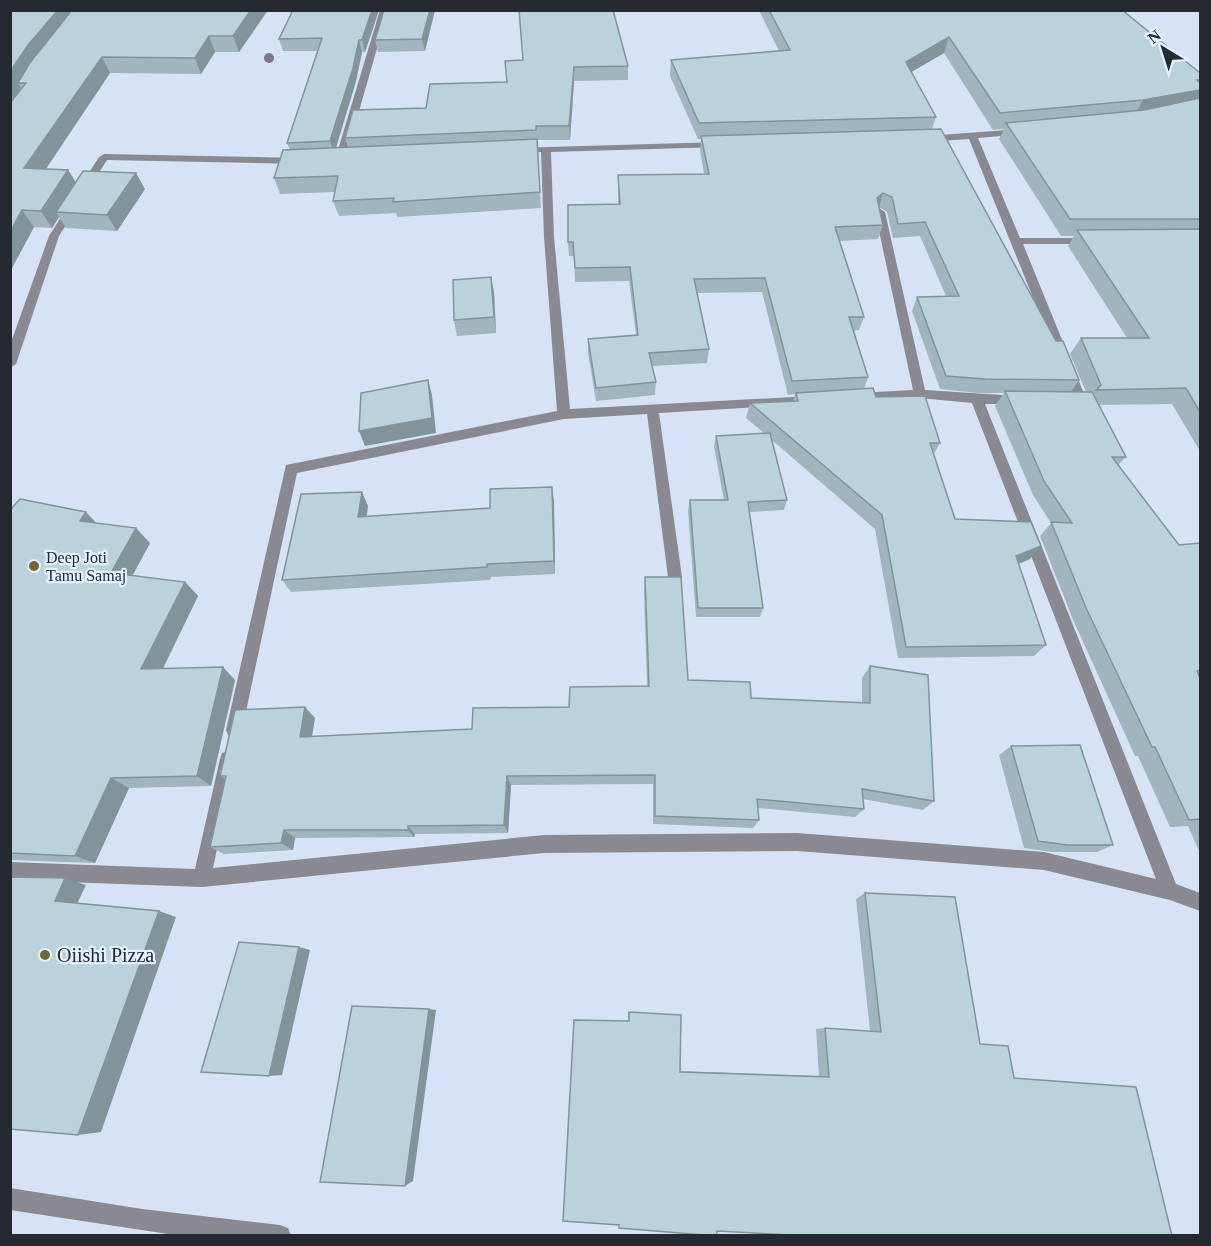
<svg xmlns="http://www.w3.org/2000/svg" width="1211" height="1246" font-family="Georgia,serif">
<rect width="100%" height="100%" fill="#d6e3f6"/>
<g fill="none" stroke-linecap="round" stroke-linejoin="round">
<g fill="#8a8992" fill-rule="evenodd">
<path d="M380 10H388L345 160 337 162 335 160Z"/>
<path d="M1022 129 1027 132 1025 134 978 138 1020 238H1090L1095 241 1090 244H1023L1087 401C1083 408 1068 408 1064 401L1066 398 1073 397 969 139 926 142 921 139 926 136Z"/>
<path d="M719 142 724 145 722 147 551 152 554 237 570 409 812 396 818 400 812 404 659 413 682 577 680 581H670L668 577 647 414 564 419 297 473 242 730 240 735 234 738 228 735 226 730 286 465 557 411 544 237 541 152 518 153 513 150 515 148Z"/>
<path d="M104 154 299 158 304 161 299 164 107 160 59 236 16 364 10 368V345L49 236 99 157Z"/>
<path d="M880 209 885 212 925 390 1019 396 1025 400 1019 404H985L1176 884 1200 893V911L1170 900 1044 870 797 851 544 853 202 887 10 880V862L195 869 220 759 222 753 228 751 234 753 236 759 213 868 544 835 797 833 1044 852 1156 879 972 403 920 398 857 401 851 397 857 393 913 390 875 212Z"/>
<path d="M10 1188 142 1209 280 1225 288 1228 291 1236H181L10 1210Z"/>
</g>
</g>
<circle fill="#827392" cx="269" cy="58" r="5"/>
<g fill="#a0b5bd" fill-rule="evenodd">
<path d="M10 10H268L239 52H215L201 74 110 73 46 169 68 170 76 182 145 189 117 231 66 228 59 217 52 228 34 227 12 268H10V103L22 89 21 88 13 99H10Z"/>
<path d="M293 10H379L365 52H362L356 81 336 148 348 147 345 138 426 108 507 82 505 61 628 66V80L574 81 570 140H537L541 208 397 217 396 213 339 216 333 201 335 192 280 194 274 178 290 150 287 143 318 51H283L279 39Z"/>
<path d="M435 10 425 51 378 52 375 40Z"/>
<path d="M759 10H1122L1200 73V451L1172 404 1099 405 1126 457 1118 465 1179 545 1200 543V853L1188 826 1170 827 1138 756H1135L1074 622 1040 536 1051 523 1033 495 995 406 1004 393H977L940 389 912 311 917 297 946 296 920 236 893 238 887 212 879 207 883 225 878 239 839 241 864 317 859 330 853 331 868 377 864 389 940 443 934 454 955 519 1030 559 1019 564 1046 645 1034 656 898 658 875 529 772 440 787 500 784 510 749 512 763 608 760 617H696L688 511 690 500H724L714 447 716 436 764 433 746 418 750 403 793 401 795 394 788 395 762 292 697 293 709 349 707 363 652 366 656 382 655 395 596 401 588 353V339L636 335 629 281 575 282 574 256H569L568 242 618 204V175L704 174 700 150 701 139H698L670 76 671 60 779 51ZM944 53 993 130 1004 129 999 139 1061 236H1074L1068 246 1127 338H1081L1070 354 1086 392H1071L1079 380 932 129 936 117 911 72Z"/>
<path d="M491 277 494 293 496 333 457 336 454 320Z"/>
<path d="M554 501 555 574 491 577 490 580 291 592 282 580 368 506 367 516 490 508Z"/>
<path d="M10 510 97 523 150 543 133 575 185 582 198 596 163 669 235 680 211 786 129 788 95 863 10 860Z"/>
<path d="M645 577 688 680 751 698 862 703V678L870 666 934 801 923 810 863 799 864 809 855 817 758 808 759 820 753 828 653 824V784L511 785 508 833 415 834 414 837 295 838 293 850 224 854 210 847 225 779 220 776 315 718 312 736 472 729 569 707 647 686 644 591Z"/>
<path d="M1011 746 1113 845 1097 852H1052L1024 848 999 755Z"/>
<path d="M865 893 955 897 810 1236 628 1021V1013L629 1012 680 1071 819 1076 816 1029 825 1028 870 1031 856 899Z"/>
</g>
<g fill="#82939a">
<path d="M58 10H80L18 83 21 88 13 99 10 95V72L28 45Z"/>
<path d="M251 10H268L239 52 233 36Z"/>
<path d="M372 10H379L365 52 362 40Z"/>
<path d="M430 10H435L425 51 422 39Z"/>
<path d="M209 36 215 52 201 74 195 58Z"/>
<path d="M949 37 944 53 901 78 906 62Z"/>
<path d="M359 40 362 52 356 81 334 154 330 141Z"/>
<path d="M102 57 110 73 35 185 24 168Z"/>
<path d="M574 67V81L570 140 569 126Z"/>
<path d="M1200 90V97L1195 105 1134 116 1143 100Z"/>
<path d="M68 170 78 186 56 212 59 217 52 228 41 211Z"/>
<path d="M136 173 145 189 117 231 107 215Z"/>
<path d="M883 193 879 207 877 198Z"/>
<path d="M22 210 34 227 12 268 10 266V232Z"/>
<path d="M491 277 494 293 496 333 494 317Z"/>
<path d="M428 380 432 395 436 433 365 446 359 431Z"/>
<path d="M552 487 554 501 555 574 554 561Z"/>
<path d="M362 492 368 506 364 531 358 517Z"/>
<path d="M86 512 101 528 80 521Z"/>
<path d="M136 528 150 543 126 587 111 573Z"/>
<path d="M1041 546 1030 559 1006 569 1016 556Z"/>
<path d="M185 582 198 596 156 682 141 669Z"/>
<path d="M223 667 235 680 211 786 197 776Z"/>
<path d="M305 707 315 718 310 747 300 737Z"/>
<path d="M507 776 511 785 508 833 504 825Z"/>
<path d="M111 778 129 788 95 863 75 856Z"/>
<path d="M408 826 415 834 414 837 408 830Z"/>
<path d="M284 830 295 838 293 850 281 843Z"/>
<path d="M65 878 86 885 76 906 55 901Z"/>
<path d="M159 911 176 917 101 1132 78 1135Z"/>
<path d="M299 947 310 950 282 1075 269 1076Z"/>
<path d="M429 1009 436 1010 413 1181 405 1186Z"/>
</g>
<g fill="#bad2dc" stroke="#82939a" stroke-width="1.5">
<path d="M10 10H58L28 45 10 72Z"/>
<path d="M72 10H251L233 36H209L195 58 102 57 24 168 68 170 41 211 22 210 10 232V103L26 83H18L29 64Z"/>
<path d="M293 10H372L362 40H359L353 68 330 141 287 143 322 38 279 39Z"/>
<path d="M384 10H430L422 39 375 40Z"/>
<path d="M519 10H613L628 66 574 67 569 126H536V130L345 138 353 110 426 108 430 84 507 82 505 61 523 60Z"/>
<path d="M769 10H1122L1200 73V80H1197L1200 83V90L1143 100 1000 113 949 37 906 62 936 117 699 123 671 60 790 50Z"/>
<path d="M1200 98V219H1070L1006 123 1144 110Z"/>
<path d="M941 129 1056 341H1063L1079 380 985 379 946 376 917 297 959 296 925 222 898 224 892 197 883 193 877 198 883 225 835 227 864 317H849L868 377 792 381 765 278 694 279 709 349 649 353 656 382 596 388 588 339 638 335 630 267 575 268 573 242H568V205L620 204 618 175 709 174 701 136Z"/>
<path d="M537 139 540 192 393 202 394 198 333 201 338 176 274 178 283 150Z"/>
<path d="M83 171 136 173 107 215 56 212Z"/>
<path d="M1200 229V412L1186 388 1096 390 1101 385 1081 338H1149L1077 230Z"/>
<path d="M491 277 494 317 454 320 453 280Z"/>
<path d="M428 380 432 418 359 431 361 393Z"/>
<path d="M873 388 876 397 925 396 940 443H930L955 519 1031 522 1041 546 1016 556 1046 645 906 647 882 515 750 403 798 401 796 393Z"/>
<path d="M1005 391 1092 392 1126 457H1112L1179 545 1200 543V670L1197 671 1200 678V819L1189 820 1155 747H1152L1087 610 1051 522 1072 523 1044 481Z"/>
<path d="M770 433 787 500 748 502 763 608H698L690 500H728L716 436Z"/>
<path d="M552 487 554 561 487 564V567L282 580 301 494 362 492 358 517 490 508V489Z"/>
<path d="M20 499 86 512 80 521 136 528 111 573 185 582 141 669 223 667 197 776 111 778 75 856 10 853V510Z"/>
<path d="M645 577H681L688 680 750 682 751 698 870 703V666L928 675 934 801 862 789 864 809 757 799 759 820 655 816V775L507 776 504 825 408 826V830H284L281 843 210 847 226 776H220L235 710 305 707 300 737 472 729 473 708 569 707 570 687 649 686Z"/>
<path d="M1080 745 1113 845H1067L1038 841 1011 746Z"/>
<path d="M10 877 65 878 55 901 159 911 78 1135 10 1129Z"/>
<path d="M865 893 955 897 980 1044 1008 1046 1014 1078 1136 1087 1172 1236H810L717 1231V1236H716L619 1228V1225L563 1221 574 1020 629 1021V1012L681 1015 680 1072 829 1077 825 1028 881 1032Z"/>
<path d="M239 942 299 947 269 1076 201 1072Z"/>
<path d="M352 1006 429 1009 405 1186 320 1182Z"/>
</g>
<g fill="#746431" stroke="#e5f0ff" stroke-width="2">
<circle cx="34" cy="566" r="6"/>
<circle cx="45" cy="955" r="6"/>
</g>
<g text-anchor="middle" stroke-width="4.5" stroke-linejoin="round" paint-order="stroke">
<g font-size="16" fill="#252a31" stroke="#e5f0ff" text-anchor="start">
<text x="46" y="563">Deep Joti<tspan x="46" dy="18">Tamu Samaj</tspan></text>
</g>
<g font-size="20" fill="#252a31" stroke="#e5f0ff" text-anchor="start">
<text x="57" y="962">Oiishi Pizza</text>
</g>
</g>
<rect width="1211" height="1246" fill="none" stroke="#252a31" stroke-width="24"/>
<g transform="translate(1163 48) rotate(322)" stroke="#e5f0ff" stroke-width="4.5" paint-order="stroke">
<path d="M0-4.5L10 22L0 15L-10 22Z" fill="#252a31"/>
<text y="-9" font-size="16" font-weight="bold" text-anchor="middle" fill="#252a31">N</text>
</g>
</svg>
